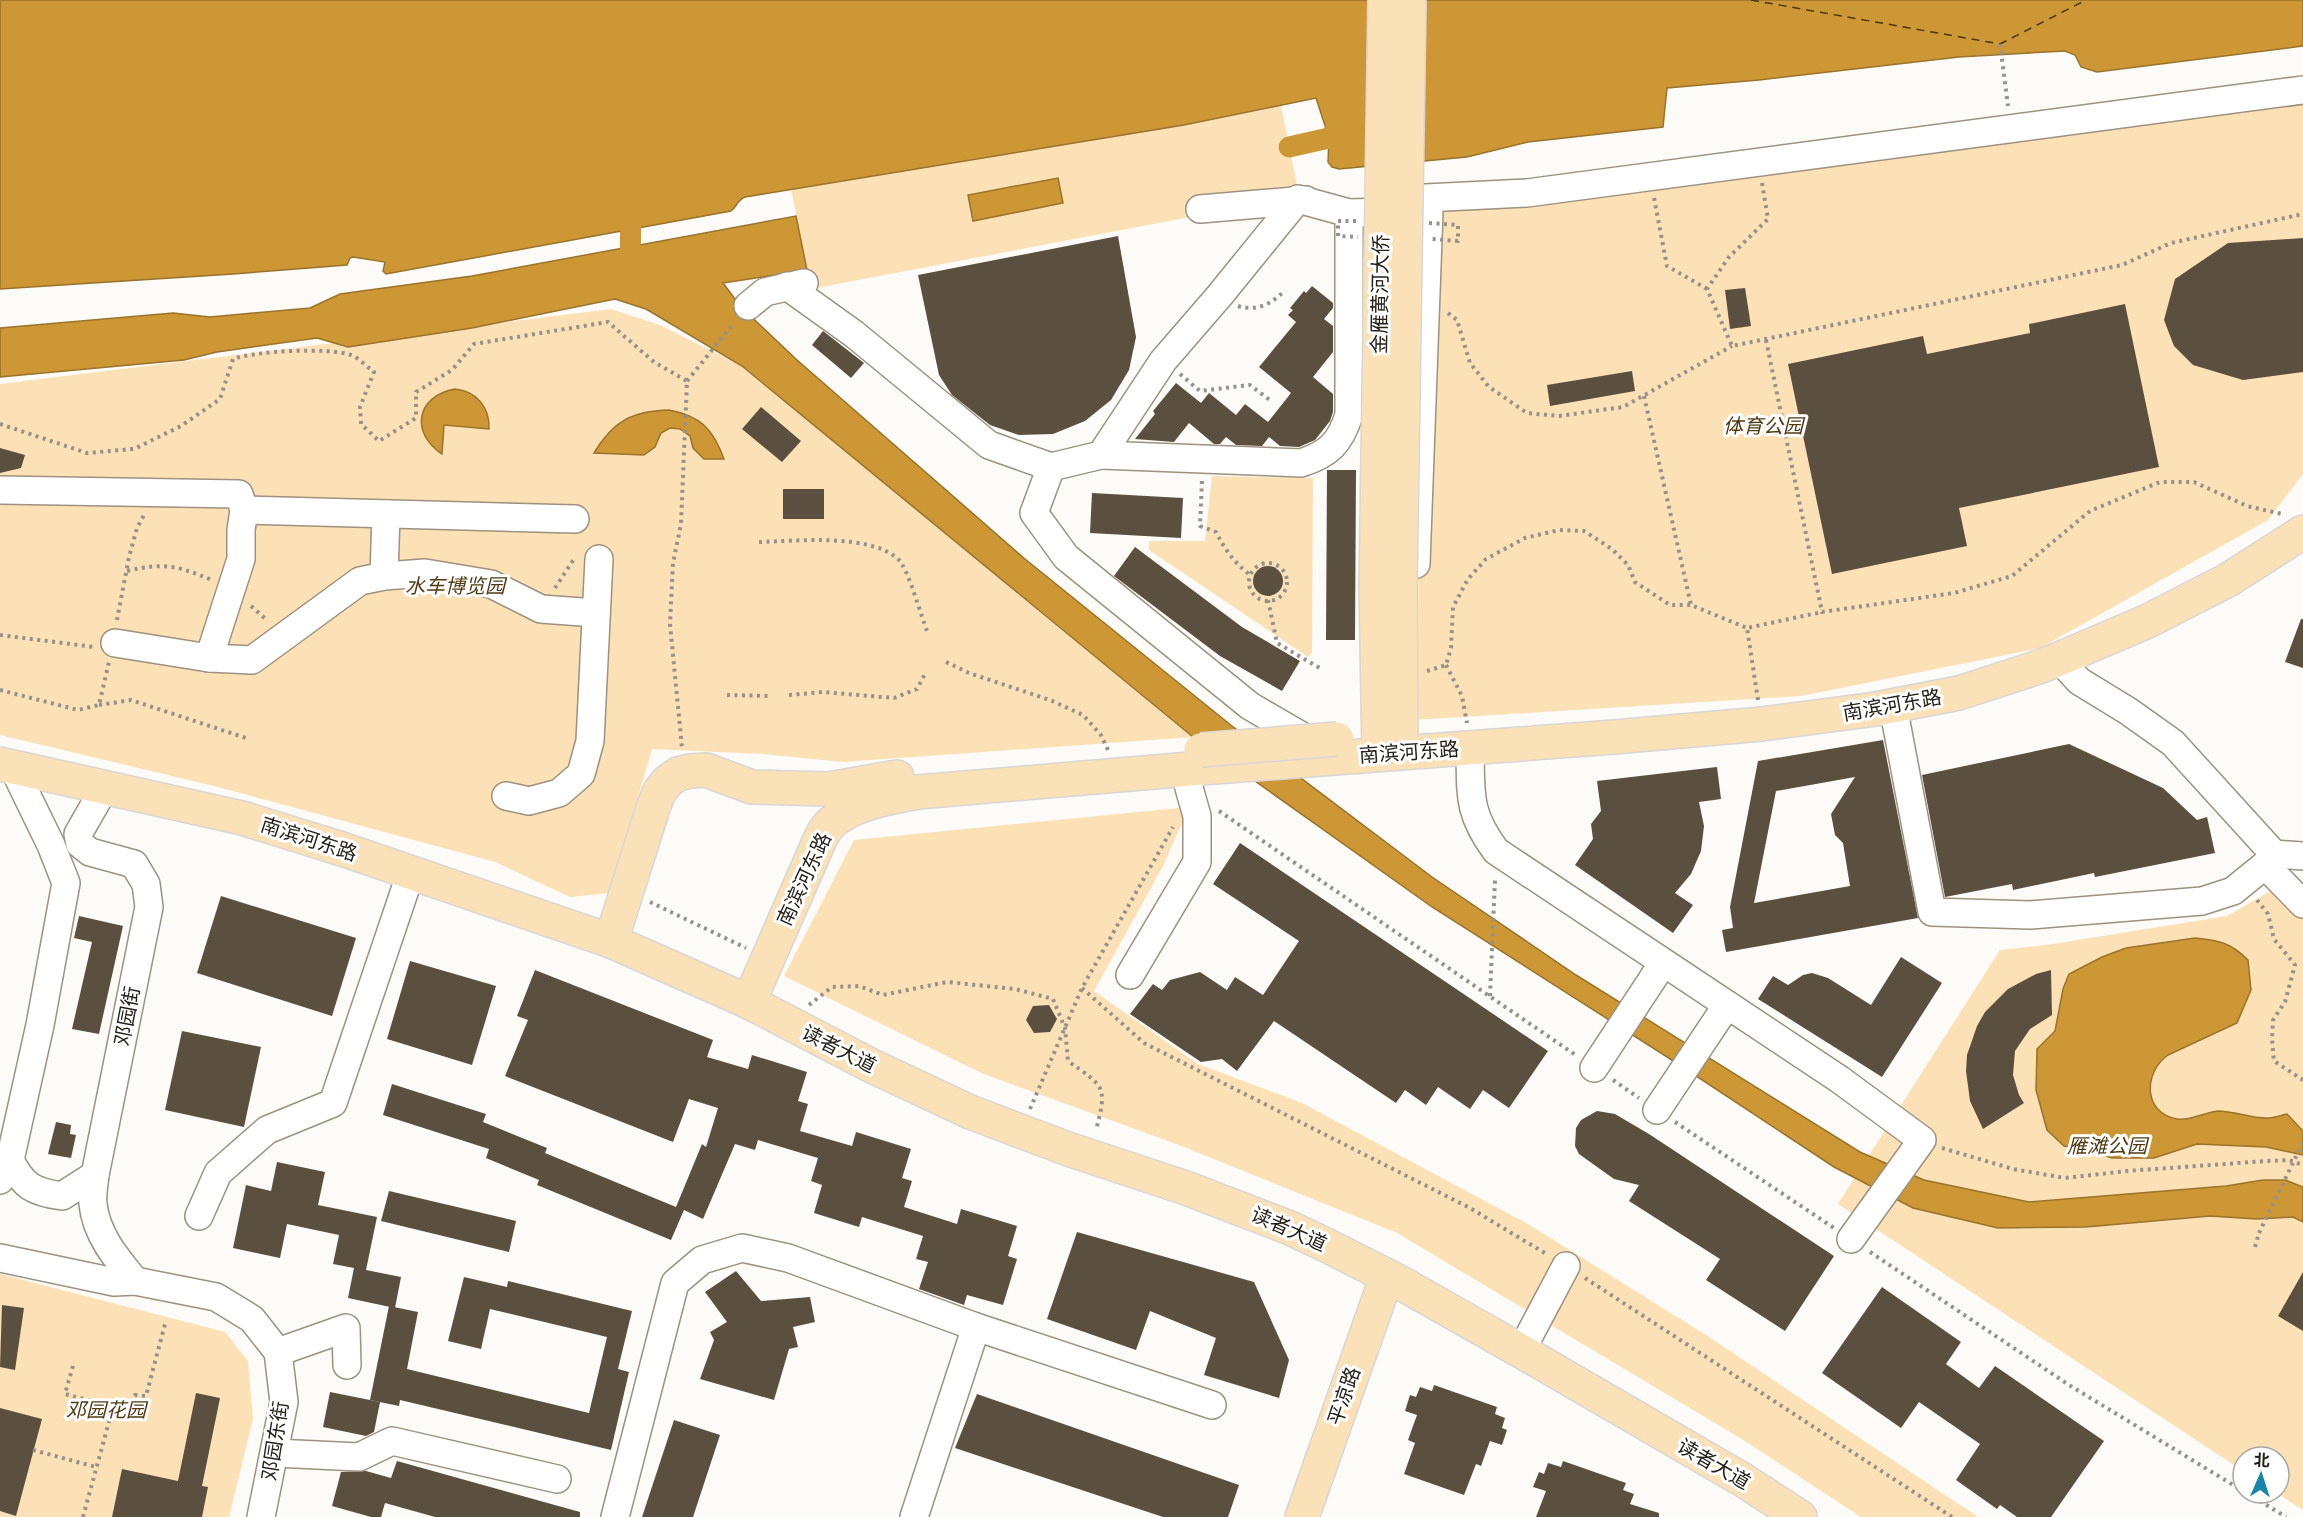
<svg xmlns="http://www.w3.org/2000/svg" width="2303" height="1517" font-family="'Zilla Slab','Noto Sans SC',serif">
<rect width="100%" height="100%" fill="#fdfbf7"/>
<g fill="#fde1b6">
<path d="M2303 87V474L2268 520 2040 648 1801 696 1398 721 1413 198Z"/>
<path d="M1281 105 1298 190 1201 215 811 289 791 189 1184 125Z"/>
<path d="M611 309 660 325 742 366 1193 737 843 762 763 754 652 749 610 893 570 897 495 862 214 786 0 735V384Z"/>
<path d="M1212 476 1313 478 1312 653 1308 657 1149 550V541H1205Z"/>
<path d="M1189 807 1163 866 1094 991 1198 1064 1302 1103 1528 1224 1706 1335 1978 1517H1861L1740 1438 1397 1233 1179 1145 981 1073 784 976 854 840Z"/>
<path d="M2288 881 2303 896V1510L2277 1493H2279V1457H2243V1471L1838 1204 2000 950 2053 944 2227 916Z"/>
<path d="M0 1274 225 1332 248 1361 253 1419 229 1517H0Z"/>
</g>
<g fill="#cc9734" stroke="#9a732c" stroke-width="1.5">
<path d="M0 0H2303V46L2097 72 2081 67 2075 55 2065 51 1959 57 1759 80 1667 88 1663 127 1528 142 1467 157 1339 169 1332 167 1328 162 1329 138 1316 98 1184 125 745 197C737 200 737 207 731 211L386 274 383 271 385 262 353 257 350 258 347 265 233 274 0 289Z"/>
<path d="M1058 178 1063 203 973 221 968 195Z"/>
<path d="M796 216 807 270 723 283 741 307 797 360 1025 559 1232 726 1432 877 1576 975 1860 1152 1924 1180 2029 1202 2226 1186 2263 1180H2285L2303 1187V1222L2293 1217 2257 1219 2210 1216 2086 1227 1998 1228 1913 1208 1834 1167 1675 1062 1432 907 1193 737 742 366 646 309 615 299 472 328 348 347 317 338 217 352 184 360 0 377V328L173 313 210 317 310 308 340 294 472 276Z"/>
<path d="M455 389C477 391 490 408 489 429L444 425 442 454C410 433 416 396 455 389Z"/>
<path d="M669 410C701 416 713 429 724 459H704L693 448 690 436 680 429 670 428 661 433 655 447 644 455 594 453C613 421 632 411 669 410Z"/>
<path d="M2195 938C2220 941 2230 942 2248 960L2251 990 2237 1023 2168 1055C2143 1073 2143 1113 2177 1119 2191 1121 2205 1112 2218 1111 2235 1111 2252 1119 2269 1118 2275 1118 2282 1115 2287 1114L2303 1131V1155L2266 1147 2197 1144 2154 1158H2112L2082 1148 2064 1146 2047 1130 2036 1090 2037 1049 2055 1031 2063 989 2069 974 2102 957 2126 948Z"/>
</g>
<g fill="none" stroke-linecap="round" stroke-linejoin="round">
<g stroke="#cc9734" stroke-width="21">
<path d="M1289 147 1329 138 1348 118"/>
<path d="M630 276 631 199"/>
</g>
<path stroke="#4c360d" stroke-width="1.5" stroke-dasharray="8 6" stroke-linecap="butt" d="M1751 0 2000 44 2086 0"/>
</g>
<g fill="#5b503f" fill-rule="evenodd">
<path d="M1118 236 1136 337 1129 370 1111 400 1085 421 1053 434 1019 435 990 425 952 395 939 375 918 275Z"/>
<path d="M2303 238V372L2243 380 2193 365 2174 346 2164 320 2175 279 2228 243Z"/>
<path d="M1312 286 1333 303V308L1324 319 1333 326V352L1313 377 1333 394V412L1330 421 1315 440 1299 447 1280 446 1269 437 1262 446 1236 445 1226 437 1220 444H1214L1189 423 1174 442 1135 439 1155 414 1153 411 1176 383 1201 403 1209 393 1236 415 1245 404 1268 422 1291 393 1259 367 1296 322 1288 315 1293 310 1290 308 1304 291 1306 293Z"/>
<path d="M1745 288 1751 326 1730 329 1725 290Z"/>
<path d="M2125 304 2159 467 1959 508 1967 546 1832 574 1788 364 1923 336 1927 354 2030 333 2029 324Z"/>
<path d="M823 331 864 363 851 378 812 345Z"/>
<path d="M1632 371 1635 391 1550 406 1547 385Z"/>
<path d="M761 407 801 441 782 462 742 429Z"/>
<path d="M0 448 25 455 21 468 0 473Z"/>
<path d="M1327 470H1356L1355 640H1326Z"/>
<rect x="783" y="489" width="41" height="30"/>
<path d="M1092 493 1183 498 1181 538 1090 533Z"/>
<path d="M1135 547 1242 627 1300 661 1282 691 1220 656 1114 576Z"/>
<circle cx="1268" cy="581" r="15"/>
<path d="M2301 619H2303V668L2285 662Z"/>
<path d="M1883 740 1918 918 1726 952 1722 930 1733 928 1730 907 1758 761ZM1855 777 1831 814 1835 835 1843 843 1850 886 1754 903 1776 791Z"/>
<path d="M2069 744 2163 788 2197 820 2207 817 2215 853 2095 877 2094 873 2013 890 2012 884 1945 897 1922 775Z"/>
<path d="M1717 767 1721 799 1699 802 1704 826 1701 851 1691 874 1675 893 1693 905 1673 933 1575 865 1593 839 1591 824 1601 811 1597 781Z"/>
<path d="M1240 843 1548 1051 1509 1108 1483 1090 1470 1109 1438 1087 1426 1105 1405 1090 1396 1103 1274 1021 1237 1071 1222 1059 1201 1062 1130 1014 1153 984 1162 990 1170 980 1200 972 1227 990 1235 977 1263 995 1299 941 1213 884Z"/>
<path d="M221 896 356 938 332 1016 197 973Z"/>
<path d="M79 916 123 926 99 1034 72 1029 92 942 74 938Z"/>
<path d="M1901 957 1942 983 1882 1077 1758 999 1773 976 1788 985 1803 975 1812 973 1828 978 1871 1005Z"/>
<path d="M410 961 496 986 472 1065 387 1039Z"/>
<path d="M535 970 713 1040 707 1057 748 1069 752 1055 807 1072 798 1101 808 1104 800 1131 852 1146 856 1132 911 1149 902 1178 912 1181 904 1207 957 1224 961 1209 1017 1226 1008 1256 1017 1259 1003 1305 967 1295 964 1305 919 1289 928 1262 916 1259 923 1236 862 1217 859 1227 814 1213 822 1185 811 1181 818 1158 758 1140 755 1150 735 1144 703 1219 684 1210 671 1240 537 1185 539 1180 486 1158 489 1149 383 1115 392 1084 486 1114 483 1122 547 1148 545 1153 676 1207 702 1144 706 1147 718 1108 689 1099 673 1142 505 1076 528 1020 517 1016Z"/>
<path d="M2051 970 2052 1015 2030 1029 2015 1051 2013 1075 2019 1095 2024 1103 1983 1129 1970 1101 1966 1071 1967 1055 1977 1026 1985 1012 2008 989 2036 974Z"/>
<path d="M1049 1005 1057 1019 1050 1032 1034 1033 1026 1020 1033 1006Z"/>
<path d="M182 1031 261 1047 244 1127 165 1110Z"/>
<path d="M1597 1111 1615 1114 1649 1134 1834 1256 1785 1331 1706 1280 1720 1259 1629 1201 1639 1185 1614 1179 1579 1154 1575 1146 1576 1128 1581 1120Z"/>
<path d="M56 1122 71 1125 70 1134 76 1135 71 1158 48 1154Z"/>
<path d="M277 1162 325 1172 318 1205 377 1217 366 1270 401 1277 395 1308 348 1298 354 1268 333 1264 339 1235 287 1224 280 1258 233 1248 246 1185 271 1191Z"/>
<path d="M389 1191 516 1221 509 1252 381 1221Z"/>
<path d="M1077 1232 1254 1282 1289 1360 1279 1398 1204 1375 1216 1338 1150 1311 1136 1350 1047 1319Z"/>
<path d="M736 1271 761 1301 810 1297 815 1322 793 1327 798 1347 789 1349 774 1400 700 1379 714 1340 710 1332 727 1322 705 1292Z"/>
<path d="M2303 1272V1331L2278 1316Z"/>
<path d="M464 1277 507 1287 508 1281 632 1311 618 1369 629 1372 611 1450 400 1400 399 1406 370 1400 389 1306 418 1312 407 1369 589 1413 607 1337 490 1309 481 1349 448 1341Z"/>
<path d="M1882 1287 1961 1342 1946 1364 1979 1388 1995 1366 2104 1441 2051 1517H2017L2000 1505 1997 1509 1956 1480 1980 1444 1919 1402 1901 1428 1822 1373Z"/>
<path d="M2 1305 24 1308 15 1370 0 1367Z"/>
<path d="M1434 1385 1497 1407 1495 1414 1505 1418 1502 1428 1507 1430 1502 1445 1490 1441 1481 1466 1476 1464 1464 1495 1404 1474 1415 1443 1408 1440 1417 1415 1405 1411 1410 1395 1416 1397 1420 1387 1432 1391Z"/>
<path d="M330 1392 380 1402 374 1432 366 1436 323 1427Z"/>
<path d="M196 1393 220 1398 202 1486 208 1487 202 1517H112L122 1469 178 1481Z"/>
<path d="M977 1394 1239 1485 1228 1517H1163L955 1448Z"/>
<path d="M0 1408 42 1419 16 1516 0 1511Z"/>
<path d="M674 1420 720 1435 693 1517H642Z"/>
<path d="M397 1461 580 1512V1517H435L385 1503 381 1517H371L332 1506 341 1472 366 1471 391 1478Z"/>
<path d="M1563 1461 1626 1483 1623 1490 1634 1494 1630 1504 1659 1513V1517H1536L1546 1491 1533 1487 1539 1472 1544 1474 1548 1463 1561 1467Z"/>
</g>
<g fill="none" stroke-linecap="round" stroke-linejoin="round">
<g stroke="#9d917f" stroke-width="30">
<g id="minor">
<path d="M1405 199 1527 193 2303 90"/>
<path d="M1200 209 1306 200"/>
<path d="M787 286 854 334 989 445 1051 467 1101 455 1163 361 1220 295 1298 199 1349 213 1429 211 1416 564"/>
<path d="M748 306 765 292 804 283"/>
<path d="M1101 455 1301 463C1329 454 1340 443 1349 415V213"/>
<path d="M1051 467 1034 513 1066 557 1250 706 1317 745"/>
<path d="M0 490 239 494 244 510 241 530V559L209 658"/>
<path d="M244 510 575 519"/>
<path d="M384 576 386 514"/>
<path d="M115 643 209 658 252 660 360 581 384 576 425 573 491 584 541 609 596 613"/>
<path d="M2059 659 2079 681 2128 711 2173 743 2274 854 2303 856"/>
<path d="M1893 706 1932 912 2030 915 2202 901 2233 891 2265 865 2274 854"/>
<path d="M1470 748C1471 794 1467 812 1496 851L1839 1079 1922 1140 1851 1239"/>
<path d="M105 787 78 834 80 844 90 852 134 864 146 884 149 907 95 1175C94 1184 92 1195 93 1204 96 1234 116 1258 135 1281"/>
<path d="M506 796 529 801 559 793 581 774 590 741 599 559"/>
<path d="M2265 865 2303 904"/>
<path d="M1130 975 1197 862V816L1184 770"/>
<path d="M1594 1068 1663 963"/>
<path d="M1657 1110 1727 1005"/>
<path d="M10 1160C23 1186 33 1192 62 1196L95 1175"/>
<path d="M0 1180 10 1160 40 1025 66 883 51 845 13 767"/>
<path d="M199 1216 218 1173 267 1130 333 1103 411 872"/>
<path d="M0 1258 114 1282 135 1281 216 1297 252 1319 278 1352 284 1402 261 1517"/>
<path d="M1521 1351 1566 1266"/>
<path d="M278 1352 346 1328 347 1365"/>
<path d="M275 1453 359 1457 392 1441 557 1479"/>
<path d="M615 1517 675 1283 702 1260 742 1248 788 1258 976 1327 1212 1405"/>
<path d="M914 1517 976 1327"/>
</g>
</g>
<g stroke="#d8d7d6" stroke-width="36">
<g id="major">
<path d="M1376 588 1379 754"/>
<path d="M1400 588 1401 753"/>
<path d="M0 764 242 818 345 850 611 941 749 1002 870 1065 970 1112 1068 1149 1186 1188 1290 1228 1328 1246 1401 1283 1521 1351 1743 1480 1800 1517"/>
<path d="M611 941 654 805 660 791 668 781 678 774 690 771 706 770 752 787 829 789 897 777"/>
<path d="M749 1002 818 844C821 837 825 829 830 824 852 803 889 798 918 792L1202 768 1614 737 1762 724 1876 709 1959 693 2036 668 2059 659 2148 621 2228 580 2303 532"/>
<path d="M1302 1517 1387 1276"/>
</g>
</g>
<g stroke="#95918c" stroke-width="4" stroke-dasharray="3 4.5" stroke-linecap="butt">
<path d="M2000 44 2008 106"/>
<path d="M1762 183 1768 219 1729 257 1707 289 1732 346 2122 265 2171 243 2303 214"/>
<path d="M1654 198 1667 266 1707 289"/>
<path d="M1238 306C1257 312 1273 303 1285 290"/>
<path d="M1448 313 1457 320 1470 363 1489 387 1527 413 1559 416 1623 407 1732 346"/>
<path d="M1766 340 1822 612 1954 593 2012 576 2090 511 2160 482H2194L2247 506 2282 514"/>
<path d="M1180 374 1200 391 1250 385 1271 401"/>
<path d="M687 381 734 323"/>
<path d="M1644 396 1691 605 1747 628"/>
<path d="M0 424 87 453 134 449 181 426 220 399 233 359C254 351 329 347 351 355 359 358 367 367 374 372L360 407 361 424 379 441 416 418V392L452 370 474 344 608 322 654 362 687 381 681 524 673 563 670 624 682 748"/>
<path d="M1202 481 1200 526 1216 532C1225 550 1234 562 1250 575"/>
<path d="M759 542C796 541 869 533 898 559 908 568 921 616 927 631"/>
<circle cx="1268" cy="582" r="19"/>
<path d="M127 571C164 562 178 566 212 580"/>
<path d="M555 588 574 559"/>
<path d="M1268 600 1277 643 1323 670"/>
<path d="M251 606 268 621"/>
<path d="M117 620 129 557 137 528 144 515"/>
<path d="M0 635 94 647"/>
<path d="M946 662 969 673 1050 700 1083 715 1101 735 1108 750"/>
<path d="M1446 665 1462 696 1467 723"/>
<path d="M1427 671 1446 665 1451 648 1453 607 1468 579 1486 559 1525 538 1559 530 1584 531 1612 549 1628 565 1635 582 1670 605H1691"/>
<path d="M0 690 78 710 99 705 109 662"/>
<path d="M727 695 770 696"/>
<path d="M789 695 823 692 894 698 917 689 925 674"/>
<path d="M1758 700 1747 628 1822 612"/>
<path d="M99 705 131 700 249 739"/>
<path d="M1219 811 1577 1056"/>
<path d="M2257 900 2268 914 2274 939 2295 965 2285 1002 2273 1020 2272 1040 2274 1061 2303 1080"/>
<path d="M650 902 746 948"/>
<path d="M1082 988 1144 1043 1470 1208 1548 1255"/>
<path d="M1490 996 1495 879"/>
<path d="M809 1005 832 987 859 986 883 995 947 982 1015 989 1053 999 1065 1028 1068 1061C1104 1087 1108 1085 1096 1130"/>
<path d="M1613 1080 1639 1098"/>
<path d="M1030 1109 1082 988 1173 827"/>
<path d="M1675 1122 1834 1228"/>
<path d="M1942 1148 2013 1169 2065 1178 2127 1171 2267 1161 2289 1160 2303 1165"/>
<path d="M2255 1247 2259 1233"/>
<path d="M1870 1252 2069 1385 2243 1491"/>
<path d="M1585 1278 1952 1517"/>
<path d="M73 1366 65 1394 130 1411 135 1395 146 1396 165 1324"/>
<path d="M33 1450 96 1467"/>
<path d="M2247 1493 2286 1517"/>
<path d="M83 1517 113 1407"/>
</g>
<use href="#minor" stroke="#fff" stroke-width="27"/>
<use href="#major" stroke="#fbe1b7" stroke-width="33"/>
<g stroke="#d8d7d6" stroke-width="36" stroke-linecap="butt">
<g id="major-bridge">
<path d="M1376 588 1385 0"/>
<path d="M1400 588 1409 0"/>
<path d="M1201 750 1337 739"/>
</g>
</g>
<g stroke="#95918c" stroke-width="4" stroke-dasharray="3 4.5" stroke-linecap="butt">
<path d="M1356 221H1338V236L1358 237"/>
<path d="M1429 223 1458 225V241L1432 239"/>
<path d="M2259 1233 2303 1142"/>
</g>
<use href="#major-bridge" stroke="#fbe1b7" stroke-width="33"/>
</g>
<g text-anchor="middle" stroke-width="6" stroke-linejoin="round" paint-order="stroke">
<g font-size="20" fill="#252019" stroke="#fff">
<text transform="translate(1380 294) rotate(-89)" y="7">金雁黄河大侨</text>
<text transform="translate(1892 705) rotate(-10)" y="7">南滨河东路</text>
<text transform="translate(1409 752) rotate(-4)" y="7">南滨河东路</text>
<text transform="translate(309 839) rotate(18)" y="7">南滨河东路</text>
<text transform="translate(804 879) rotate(-65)" y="7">南滨河东路</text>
<text transform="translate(127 1016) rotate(-79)" y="7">邓园街</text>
<text transform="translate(839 1049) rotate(27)" y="7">读者大道</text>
<text transform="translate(1289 1229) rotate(24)" y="7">读者大道</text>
<text transform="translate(1344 1396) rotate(-71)" y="7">平凉路</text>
<text transform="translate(275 1441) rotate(-81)" y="7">邓园东街</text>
<text transform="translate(1714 1464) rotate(30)" y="7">读者大道</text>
</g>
<g font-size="20" font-style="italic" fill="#503a12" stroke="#fff">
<text x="1763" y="433">体育公园</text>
<text x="455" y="593">水车博览园</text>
<text x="2107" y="1153">雁滩公园</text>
<text x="106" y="1417">邓园花园</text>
</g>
</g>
<g transform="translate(2261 1475) rotate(3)"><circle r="28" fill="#ffffff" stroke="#a8a6a3" stroke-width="1.5"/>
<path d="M0-4.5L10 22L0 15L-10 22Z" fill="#1885ac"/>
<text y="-9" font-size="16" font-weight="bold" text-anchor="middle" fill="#252019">北</text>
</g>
</svg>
